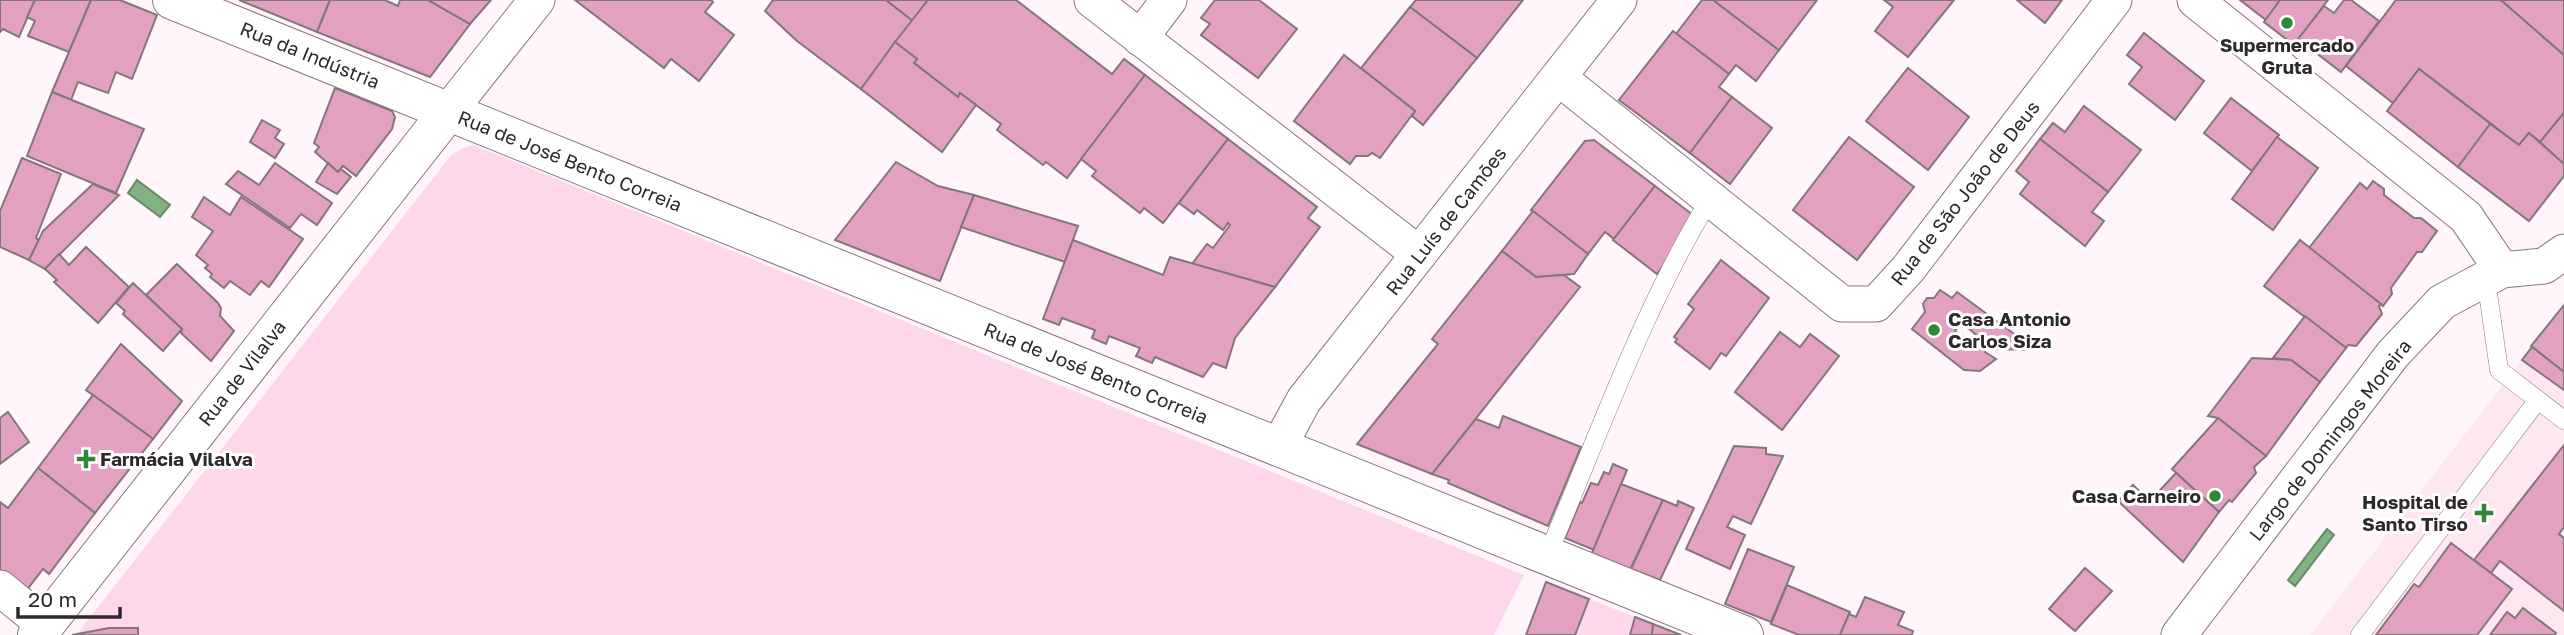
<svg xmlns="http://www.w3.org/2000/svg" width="2564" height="635" font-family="'Golos Text',sans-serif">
<rect width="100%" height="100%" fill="#fff5fa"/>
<path fill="#fee7f1" d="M2522 360 2564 390V635H2310Z"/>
<g fill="#fed8ea">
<path d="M468 146H476L1524 575 1494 635H138V628H109L77 634 452 154Z"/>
<path d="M1589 599 1635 617 1630 635H1575Z"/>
</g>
<g fill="#81b281" stroke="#688967" stroke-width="2">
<path d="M137 180 170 205 160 217 128 193Z"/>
<path d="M2327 529 2334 535 2295 586 2288 580Z"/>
</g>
<g fill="#e3a1c2" stroke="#83767c" stroke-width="2">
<path d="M0 0H35L19 37 3 29 0 32Z"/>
<path d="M35 0H91L69 52 28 36 35 21 27 17Z"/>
<path d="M91 0H120L157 15 132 79 116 72 108 93 78 82 71 100 52 92Z"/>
<path d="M239 0H330L317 32Z"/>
<path d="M330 0H385L398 6 400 0H428L470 24 430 77 317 32Z"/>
<path d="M428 0H491L470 24Z"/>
<path d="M575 0H711L713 2 705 12 734 35 699 81 671 59 664 68Z"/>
<path d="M773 0H886L913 21 861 89 797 41 765 11Z"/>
<path d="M886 0H928L913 21Z"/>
<path d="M928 0H1016L1112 74 1124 59 1145 75 1067 178 1046 162 1043 165 997 130 1001 124 960 93 958 97 914 63 917 59 895 42Z"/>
<path d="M1215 0H1259L1297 29 1258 78 1201 35 1210 24 1201 18Z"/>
<path d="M1416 0H1523L1477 58 1410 7Z"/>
<path d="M1702 0H1713L1779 50 1756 81 1736 65 1729 74 1676 34Z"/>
<path d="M1713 0H1817L1779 50Z"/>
<path d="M1884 0H1954L1908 57 1875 31 1893 7Z"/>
<path d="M2017 0H2062L2045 23Z"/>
<path d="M2240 0H2280L2266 20Z"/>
<path d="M2280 0H2328L2294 45 2264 22Z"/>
<path d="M2344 0H2351L2379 21 2341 72 2298 39 2324 6 2334 13Z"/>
<path d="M2396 0H2501L2564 55V113L2540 142 2529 133 2519 145 2419 69 2393 103 2346 66Z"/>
<path d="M2501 0H2564V55Z"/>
<path d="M1410 7 1477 58 1423 125 1412 116 1415 111 1361 68Z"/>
<path d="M1673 31 1729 74 1719 87 1732 97 1690 153 1619 100Z"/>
<path d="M2144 33 2204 81 2175 120 2129 84 2142 67 2127 55Z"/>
<path d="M895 42 917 59 914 63 958 97 960 93 976 105 942 152 861 89Z"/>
<path d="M1344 55 1415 111 1380 158 1372 153 1368 156H1356L1350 164 1294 121Z"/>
<path d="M1908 68 1969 117 1928 170 1866 121Z"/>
<path d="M2419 69 2492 125 2458 167 2387 111Z"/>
<path d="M1145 75 1228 139 1163 223 1144 208 1140 213 1092 176 1096 171 1081 159Z"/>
<path d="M335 88 392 111 395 117 392 129 356 176 343 166 338 172 315 152 319 147 314 143Z"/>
<path d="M52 92 144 129 116 193 27 156Z"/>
<path d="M1732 97 1772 128 1730 184 1690 153Z"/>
<path d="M2231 98 2279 135 2252 171 2204 133Z"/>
<path d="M2084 106 2141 150 2108 192 2040 139 2053 123 2065 132Z"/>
<path d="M2564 113V164L2540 142Z"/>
<path d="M262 120 280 130 275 138 284 144 275 158 250 142Z"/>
<path d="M2490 124 2519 145 2529 133 2564 164V176L2529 221 2458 167Z"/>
<path d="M1849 137 1914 187 1857 260 1793 210Z"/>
<path d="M2277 137 2318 168 2273 230 2232 199Z"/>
<path d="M1228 139 1317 207 1308 218 1320 227 1275 287 1192 264 1207 244 1213 248 1230 225 1228 223 1223 230 1197 210 1194 214 1179 203Z"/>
<path d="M2040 139 2108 192 2092 212 2104 221 2085 246 2020 194 2029 182 2016 171Z"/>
<path d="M1594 140 1655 186 1614 239 1605 232 1588 254 1531 210 1585 141Z"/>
<path d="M22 158 61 174 36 238 39 240 29 260 0 247V211Z"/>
<path d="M896 162 938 186 974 195 940 281 835 240Z"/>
<path d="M275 163 332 203 317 225 301 214 290 228 226 184 238 171 259 185Z"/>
<path d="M328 163 338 172 341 169 351 177 337 194 316 182Z"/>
<path d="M2373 181 2384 189V195L2414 218H2421L2437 231 2422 252H2417L2391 288 2392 294 2383 306 2309 248 2360 183 2367 189Z"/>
<path d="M93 184 119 195 45 269 29 260 43 231Z"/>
<path d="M1655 186 1693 215 1681 242 1657 274 1613 240Z"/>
<path d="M974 195 1078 226 1065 262 961 227Z"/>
<path d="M204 197 230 215 241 197 303 239 269 287 261 281 250 295 230 281 224 288 210 277 212 274 205 268 208 265 196 255 213 231 192 217Z"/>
<path d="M1533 211 1588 254 1574 274 1536 277 1502 251Z"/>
<path d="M1073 240 1163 275 1170 257 1275 287 1235 338 1226 368 1213 363 1203 377 1155 357 1152 363 1136 356 1140 348 1109 336 1106 344 1092 338 1095 330 1062 318 1059 325 1043 319Z"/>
<path d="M2300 240 2381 304 2379 306 2382 314 2356 346 2348 345 2346 348 2264 286Z"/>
<path d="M86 247 129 287 98 323 54 282 57 280 45 269 59 254 69 265Z"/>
<path d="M1502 251 1536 277 1564 275 1580 287 1432 474 1357 444 1438 344 1432 339Z"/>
<path d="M1721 260 1769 298 1726 356 1721 353 1710 369 1675 342 1677 339 1674 337 1694 309 1688 304Z"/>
<path d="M177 264 218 303 221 308 220 316 234 331 211 361 181 333 182 329 146 295Z"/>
<path d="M133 283 182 329 163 351 123 314 125 311 116 303Z"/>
<path d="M1940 290 1952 298 1957 292 2036 350 1991 349 1962 322 1955 331 1977 347H1984L1985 352 1996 359 1980 371 1964 370 1912 329 1925 312 1923 304 1927 298H1934Z"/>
<path d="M2564 305V372L2531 346Z"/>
<path d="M2305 316 2346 348 2320 382 2291 360 2273 358Z"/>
<path d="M1780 332 1800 347 1810 334 1839 356 1782 430 1735 392Z"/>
<path d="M121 344 182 401 153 439 86 390Z"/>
<path d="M2532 347 2564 372V390L2522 360Z"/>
<path d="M2252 358 2291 360 2320 382 2266 456 2218 418 2208 416Z"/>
<path d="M93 395 153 439 95 513 38 468Z"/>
<path d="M8 412 29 442 0 464V418Z"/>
<path d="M1503 416 1581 447 1548 526 1448 483 1449 480 1432 474 1476 419 1499 428Z"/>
<path d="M2218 418 2266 456 2254 467 2256 473 2232 502 2229 500 2219 512 2172 469Z"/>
<path d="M2564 445V527L2559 534 2564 538V611L2500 561 2491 573 2474 560Z"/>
<path d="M1734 446 1766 448V454L1783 456 1751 524 1733 516 1727 527 1745 535 1730 569 1686 549Z"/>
<path d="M1613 464 1627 470 1594 550 1565 538 1580 502 1582 503 1591 483 1598 485 1604 472 1609 474Z"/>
<path d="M38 468 95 513 49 574 43 569 26 591 0 570V502L8 508Z"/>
<path d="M2176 473 2219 512 2183 562 2118 501 2133 485 2150 501Z"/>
<path d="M1621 484 1663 500 1630 570 1591 555Z"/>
<path d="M1663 500 1677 506 1678 501 1694 508 1660 580 1631 569Z"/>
<path d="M2451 543 2512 589 2477 635H2376L2414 584 2419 587Z"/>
<path d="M1748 549 1794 567 1771 622 1725 604Z"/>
<path d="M2085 568 2112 591 2075 631 2049 609Z"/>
<path d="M1546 582 1589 599 1575 635H1526Z"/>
<path d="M1787 585 1850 612 1840 635H1799L1771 624Z"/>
<path d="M1865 597 1904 612 1898 625 1913 631 1912 635H1840L1849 614 1856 617Z"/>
<path d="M2523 608 2556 633 2555 635H2490L2507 612 2515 618Z"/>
<path d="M1635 617 1653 624 1652 635H1630Z"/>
<path d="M1653 624 1681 635H1652Z"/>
<path d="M109 628H138V635H72Z"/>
</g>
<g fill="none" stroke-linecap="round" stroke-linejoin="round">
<g stroke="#87797f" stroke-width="19">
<g id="lane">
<path d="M2486 279 2499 370 2564 420"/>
<path d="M1548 554C1598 437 1643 308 1710 199"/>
<path d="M2360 635 2538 400"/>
</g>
</g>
<g stroke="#87797f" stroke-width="37">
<g id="street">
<path d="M1092 0 1419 254"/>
<path d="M2195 0 2466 217 2502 270"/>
<path d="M1140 38 1169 0"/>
<path d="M1559 78 1842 304H1876L1908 269 2114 0"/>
<path d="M448 112 537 0"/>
<path d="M1279 446 1304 400 1619 0"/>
<path d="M0 588 45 625"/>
<path d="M2179 635 2393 354 2442 302 2502 270 2544 266 2564 252"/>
</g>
</g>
<g stroke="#87797f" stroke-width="40">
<g id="secondary">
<path d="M172 0 1744 635"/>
<path d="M37 635 448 112"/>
</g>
</g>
<use href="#lane" stroke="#fff" stroke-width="18"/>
<use href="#street" stroke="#fff" stroke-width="35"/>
<use href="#secondary" stroke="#fff" stroke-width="38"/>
</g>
<g fill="#308837" stroke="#fff" stroke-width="2.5">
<circle cx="2287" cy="23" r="7"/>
<circle cx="1934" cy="330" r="7"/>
<path d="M82.5 448.5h7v7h7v7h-7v7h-7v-7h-7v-7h7z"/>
<circle cx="2215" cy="496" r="7"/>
<path d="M2480.5 502.5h7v7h7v7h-7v7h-7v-7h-7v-7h7z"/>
</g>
<g text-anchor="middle" stroke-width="6" stroke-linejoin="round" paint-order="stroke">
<g font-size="19" font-weight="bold" fill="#2e282b" stroke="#fff" text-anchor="start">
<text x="2287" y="52" text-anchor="middle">Supermercado<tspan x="2287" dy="22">Gruta</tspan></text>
<text x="1948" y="326">Casa Antonio<tspan x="1948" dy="22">Carlos Siza</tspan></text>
<text x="100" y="466">Farmácia Vilalva</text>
<text x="2201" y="503" text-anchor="end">Casa Carneiro</text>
<text x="2468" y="509" text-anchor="end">Hospital de<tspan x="2468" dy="22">Santo Tirso</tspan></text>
</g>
<g font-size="19" fill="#2e282b" stroke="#fff">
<text transform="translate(310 55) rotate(22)" y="7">Rua da Indústria</text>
<text transform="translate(570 161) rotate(22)" y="7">Rua de José Bento Correia</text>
<text transform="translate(1965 193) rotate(-52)" y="7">Rua de São João de Deus</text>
<text transform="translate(1446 221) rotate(-52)" y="7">Rua Luís de Camões</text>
<text transform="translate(242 373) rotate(-52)" y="7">Rua de Vilalva</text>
<text transform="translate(1096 373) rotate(22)" y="7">Rua de José Bento Correia</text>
<text transform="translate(2330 440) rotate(-52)" y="7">Largo de Domingos Moreira</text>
</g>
</g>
<path d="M18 607v10h102v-10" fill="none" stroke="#2e282b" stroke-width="3.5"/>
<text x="28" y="607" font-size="21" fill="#2e282b" stroke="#ffffff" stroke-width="5" paint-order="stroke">20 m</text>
</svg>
